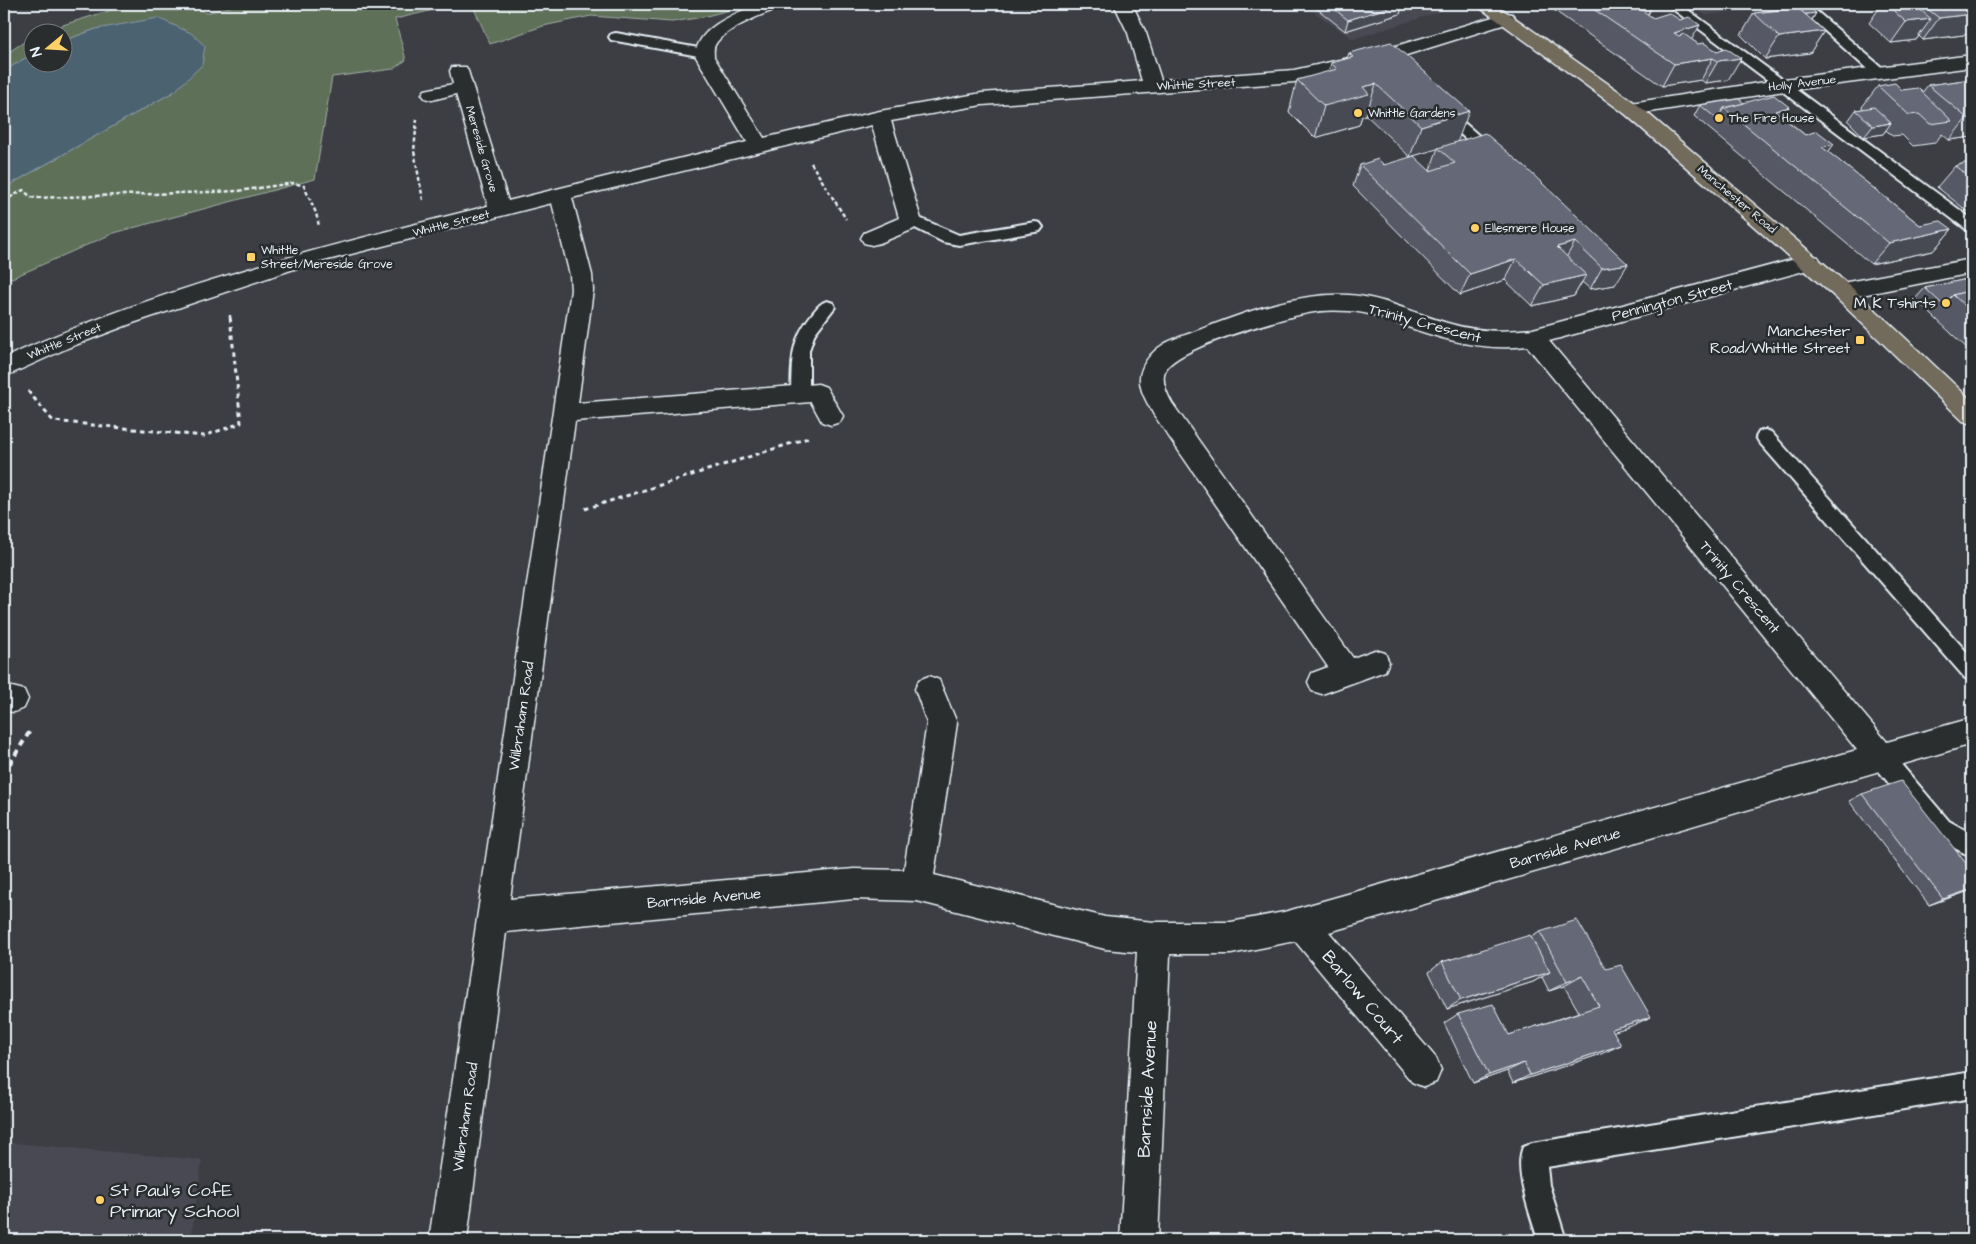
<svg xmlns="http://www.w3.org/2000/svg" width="1976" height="1244" font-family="'Architects Daughter',sans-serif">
<rect width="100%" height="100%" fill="#3c3e44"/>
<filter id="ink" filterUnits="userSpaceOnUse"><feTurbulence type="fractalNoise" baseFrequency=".02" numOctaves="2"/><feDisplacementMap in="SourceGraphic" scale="10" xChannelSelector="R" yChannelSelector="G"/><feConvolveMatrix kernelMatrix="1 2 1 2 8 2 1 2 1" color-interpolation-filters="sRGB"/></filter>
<g filter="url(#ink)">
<g fill="#484a53">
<path d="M1302 4H1437L1446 10 1353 39Z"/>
<path d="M1691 4H1794L1706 15Z"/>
<path d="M4 1142 202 1160 191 1240H4Z"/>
</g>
<g fill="#5e6f58" stroke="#a3b0a8">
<path d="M131 4H190L206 13 241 4H459L395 19 406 60 393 69 332 77 315 179 114 233 12 278 4 277V188L175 91 96 29 63 41 62 32H40Z"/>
<path d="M472 4H752L703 17 672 22 591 16 543 26 490 44Z"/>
<path d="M32 37V54L4 71V55Z"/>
</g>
<path fill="#4c6270" stroke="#8a9ba6" d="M158 18 191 33 205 46 202 65 175 91 4 188V71L32 54V62H62L63 41 96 29Z"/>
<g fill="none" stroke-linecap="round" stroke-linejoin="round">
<g stroke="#e8f1f8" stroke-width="4">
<g id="lane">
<path d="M1666 4H1680L1972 219V231L1967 230Z"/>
<path d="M1795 4H1808L1886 71 1888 74 1886 77H1876Z"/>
<path d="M616 33 704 49 711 53 704 57 611 40 609 37 611 34Z"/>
<path d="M1441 106 1446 107 1492 147 1494 150 1492 153H1482L1436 113 1434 110Z"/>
<path d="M910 214 959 235 1035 222 1040 223 1043 227 1040 231 1035 232 959 245 943 242 905 223 902 219Z"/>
<path d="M827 301 833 303 835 307 815 333 809 350V395L806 400 800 401 794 400 791 395C792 361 790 341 812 314 817 308 820 303 827 301Z"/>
<path d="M1765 430 1771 432 1972 658V681L1965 678 1759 442 1756 437 1759 432Z"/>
<path d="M1881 747 1889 750 1949 821 1972 834V857L1933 837 1873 764 1870 757 1873 750Z"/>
<path d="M1972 1072V1098L1547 1167 1549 1185 1566 1240H1538C1531 1215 1513 1171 1523 1147L1532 1143Z"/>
</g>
</g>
<g stroke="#e8f1f8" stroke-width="3">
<g id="street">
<path d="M758 4H783L780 8C764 13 723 30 715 45 713 49 714 53 714 57L764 138 880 111 982 93 1142 81 1128 33 1114 4H1132L1146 33 1161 80 1294 70 1376 52 1506 13 1512 14 1515 18 1512 22 1387 61 1294 82 982 105 891 121 921 219 914 229 880 243 872 245 864 243 861 238 864 233 899 218 872 125 572 198 592 275 593 290 578 403 818 384 826 387 843 416 840 422 831 425 822 422 811 402 575 421 510 899 854 869 904 870 927 723 915 689 919 680 929 676 939 680 957 723 934 875 1105 917 1154 922H1231L1284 912 1857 750 1527 346C1485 351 1448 341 1408 327 1389 320 1369 312 1349 311 1335 310 1321 310 1308 313 1282 318 1174 348 1165 371 1161 381 1167 394 1172 403L1353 658 1375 650 1385 653 1389 662 1385 671 1322 694 1312 691 1308 682 1312 673 1328 667 1154 415C1147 402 1135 385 1142 369 1146 359 1154 350 1164 344 1174 338 1187 335 1199 330 1246 312 1298 292 1349 295 1384 297 1417 315 1451 324 1478 332 1505 332 1533 329L1810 255 1818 257 1821 262 1818 267 1549 341 1887 742 1972 718V744L1329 932 1436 1058 1441 1070 1436 1082 1424 1087 1412 1082 1295 941 1231 954H1170L1158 1240H1120L1137 952 1105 949 917 901 854 899 506 932 467 1240H429L571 290 570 275 552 203 300 267 133 323 70 347 4 377V358C159 287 323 247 488 206L456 94 432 100 425 98 422 94 425 90 453 84 450 71 452 67H466L468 71 508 201 747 142 696 57C694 29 736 13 758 4Z"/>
<path d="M1972 55V67L1784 91 1631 115 1624 113 1621 109 1624 105 1631 103 1784 79Z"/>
<path d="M1972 259V273L1842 299 1834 296 1831 291 1834 286 1842 283Z"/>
<path d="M4 685 24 690 28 699 24 708 14 712 4 711Z"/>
</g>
</g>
<g stroke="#e8f1f8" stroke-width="3">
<path id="primary" d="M1475 4H1495L1638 105 1850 286 1972 401V424L1963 421 1834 296 1624 113Z"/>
</g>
<g stroke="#e8f1f8" stroke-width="2.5" stroke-dasharray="4 2.5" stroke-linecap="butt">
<path d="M417 119 414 151 423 200"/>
<path d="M811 163 846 219"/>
<path d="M4 201 23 190 31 197 36 198 238 191 294 183 304 186 316 213 319 226"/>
<path d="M230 315V318"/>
</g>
<g stroke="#e8f1f8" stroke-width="3" stroke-dasharray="4.5 4" stroke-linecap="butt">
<path d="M28 391 53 421 204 436 241 423 230 316"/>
<path d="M585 509 808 438"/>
</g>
<path stroke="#e8f1f8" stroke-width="4" stroke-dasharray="6 4.5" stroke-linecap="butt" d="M4 773 30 731"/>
<use href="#lane" fill="#2a2d2e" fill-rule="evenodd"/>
<use href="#street" fill="#2a2d2e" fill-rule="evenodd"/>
<use href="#primary" fill="#726b5a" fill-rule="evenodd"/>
</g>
<g fill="#575965" stroke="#e8f1f8">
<path d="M1311 4H1403L1400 14 1345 31Z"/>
<path d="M1545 4H1653L1648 15 1692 40 1698 44 1717 51 1728 80 1705 83 1701 80 1662 86Z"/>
<path d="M1882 4H1972V32L1971 34 1923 40 1919 36 1916 40 1891 43 1869 23Z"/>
<path d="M1787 5 1816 13 1812 20 1824 31 1810 53 1765 59 1741 35 1754 13 1784 9Z"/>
<path d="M1349 53 1457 142 1526 168 1615 285 1590 289 1582 282 1574 296 1532 306 1505 280 1460 295 1353 186 1360 165H1384L1431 171 1430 170 1438 148 1410 157 1366 115 1362 116 1359 125 1315 138 1289 112 1297 80 1329 72 1331 63 1347 59Z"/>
<path d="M1972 79V137L1949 140 1942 134 1935 143 1913 146 1902 135 1892 136 1886 130 1883 134 1864 137 1848 121 1856 110 1863 109 1862 107 1878 86 1922 93 1928 85Z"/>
<path d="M1744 103 1789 107 1782 116 1805 135 1834 144 1828 152 1920 225 1952 229 1933 251 1871 264 1694 116 1700 105Z"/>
<path d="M1972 161V215L1937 187 1955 166Z"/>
<path d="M1972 278V353L1915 299 1925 288Z"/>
<path d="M1862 794 1972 890 1929 905 1849 801Z"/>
<path d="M1540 932 1631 1026 1613 1031 1601 1054 1513 1083 1507 1071 1473 1083 1444 1023 1458 1014 1509 1035 1579 1012 1564 986 1549 991 1542 977 1533 982 1447 1009 1429 972 1442 962 1531 937Z"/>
</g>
<g fill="#474853" stroke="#e8f1f8">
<path d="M1400 4H1403L1400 14 1345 31 1348 20Z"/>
<path d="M1652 4H1653L1642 25 1639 8Z"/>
<path d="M1816 13 1809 24 1800 25 1807 14Z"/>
<path d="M1972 14V32L1971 34 1923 40 1939 18Z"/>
<path d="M1931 19 1916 40 1891 43 1906 22Z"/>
<path d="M1700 25 1688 46 1674 33Z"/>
<path d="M1824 31 1810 53 1765 59 1779 37Z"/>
<path d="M1713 58 1701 80 1662 86 1674 64Z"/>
<path d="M1741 58 1728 80 1705 83 1718 61Z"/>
<path d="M1376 84 1366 115 1362 116 1359 125 1315 138 1324 106 1363 87Z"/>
<path d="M1789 107 1774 129 1775 111Z"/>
<path d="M1469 111 1457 143 1410 157 1421 126Z"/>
<path d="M1967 118H1972V137L1949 140Z"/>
<path d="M1891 123 1883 134 1864 137 1873 126Z"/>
<path d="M1834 144 1818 166 1822 147Z"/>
<path d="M1952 229 1933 251 1871 264 1889 243Z"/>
<path d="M1575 242 1563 263 1557 247Z"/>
<path d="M1516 259 1505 280 1460 295 1470 274Z"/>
<path d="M1628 264 1615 285 1590 289 1602 268Z"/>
<path d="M1586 275 1574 296 1532 306 1544 285Z"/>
<path d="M1972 889V890L1929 905 1943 899Z"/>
<path d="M1550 972 1533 982 1447 1009 1461 1000Z"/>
<path d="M1582 976 1564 986 1549 991 1567 982Z"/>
<path d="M1651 1017 1631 1026 1593 1038 1612 1029Z"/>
<path d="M1621 1045 1601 1054 1513 1083 1530 1075Z"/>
<path d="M1524 1063 1507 1071 1473 1083 1489 1075Z"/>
</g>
<g fill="#656776" stroke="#e8f1f8">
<path d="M1328 4H1400L1348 20Z"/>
<path d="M1586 4H1652L1639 8 1653 18 1669 13 1680 20 1689 17 1700 25 1674 33 1679 36 1684 34 1698 44 1704 43 1717 51 1726 48 1741 58 1718 61 1713 58 1674 64Z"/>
<path d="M1793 4H1806L1816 13 1807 14H1805L1798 8H1791L1787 5Z"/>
<path d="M1886 4H1914L1931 19 1906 22Z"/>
<path d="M1921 4H1972V14L1939 18Z"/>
<path d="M1798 8 1824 31 1779 37 1754 13Z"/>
<path d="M1391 42 1469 111 1421 126 1376 84 1363 87 1369 94 1324 106 1297 80 1337 69 1331 63 1353 57 1349 53Z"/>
<path d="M1972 79V118H1967L1928 85Z"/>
<path d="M1895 83 1902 90 1918 88 1952 121 1930 124 1919 114 1909 115 1878 86Z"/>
<path d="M1774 95 1789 107 1775 111 1805 135 1817 131 1834 144 1822 147 1920 225 1941 221 1952 229 1889 243 1724 108Z"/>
<path d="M1739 99 1744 103 1724 108 1717 119 1700 105Z"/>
<path d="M1874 107 1891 123 1873 126 1856 110Z"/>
<path d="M1485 133 1526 168 1628 264 1602 268 1575 242 1557 247 1586 275 1544 285 1516 259 1470 274 1360 165 1378 159 1384 165 1414 156 1430 171 1455 163 1438 148Z"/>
<path d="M1972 161V179L1955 166Z"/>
<path d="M1972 278V290L1953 295 1943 305 1925 288Z"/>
<path d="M1972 290V312L1953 295Z"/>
<path d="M1901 781 1972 871V889L1943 899 1862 794Z"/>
<path d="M1577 920 1606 969 1621 965 1651 1017 1612 1029 1621 1045 1530 1075 1524 1063 1489 1075 1458 1014 1493 1004 1509 1035 1599 1006 1582 976 1567 982 1540 932Z"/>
<path d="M1530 935 1550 972 1461 1000 1442 962Z"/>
</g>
</g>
<g fill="#ffd166" stroke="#2a2d2e" stroke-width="2">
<circle cx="1358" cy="113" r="5"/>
<circle cx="1719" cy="118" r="5"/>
<circle cx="1475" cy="228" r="5"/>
<rect x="246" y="252" width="10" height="10" rx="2.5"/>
<circle cx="1946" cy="303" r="5"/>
<rect x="1855" y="335" width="10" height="10" rx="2.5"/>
<circle cx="100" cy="1200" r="5"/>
</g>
<g text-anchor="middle" stroke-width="5" stroke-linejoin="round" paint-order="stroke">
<g font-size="12" fill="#e8f1f8" stroke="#2a2d2e">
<text transform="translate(1802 83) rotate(-7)" y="4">Holly Avenue</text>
<text transform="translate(1196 84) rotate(-3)" y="4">Whittle Street</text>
<text transform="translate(482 149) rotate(74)" y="4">Mereside Grove</text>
<text transform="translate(1737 199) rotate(40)" y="4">Manchester Road</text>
<text transform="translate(451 223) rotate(-14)" y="4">Whittle Street</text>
<text transform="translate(64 341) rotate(-22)" y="4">Whittle Street</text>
</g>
<g font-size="12" fill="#e8f1f8" stroke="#2a2d2e" text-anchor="start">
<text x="1368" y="117">Whittle Gardens</text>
<text x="1729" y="122">The Fire House</text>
<text x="1485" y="232">Ellesmere House</text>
<text x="261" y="254">Whittle<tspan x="261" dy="14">Street/Mereside Grove</tspan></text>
</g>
<g font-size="15" fill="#e8f1f8" stroke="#2a2d2e">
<text transform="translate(1672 300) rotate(-15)" y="5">Pennington Street</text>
<text transform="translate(1425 323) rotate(15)" y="5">Trinity Crescent</text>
<text transform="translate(1740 587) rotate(50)" y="5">Trinity Crescent</text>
<text transform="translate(521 716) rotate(-82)" y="5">Wilbraham Road</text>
<text transform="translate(1565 848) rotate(-16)" y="5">Barnside Avenue</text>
<text transform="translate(704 898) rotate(-5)" y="5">Barnside Avenue</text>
<text transform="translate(465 1117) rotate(-82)" y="5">Wilbraham Road</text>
</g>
<g font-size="15" fill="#e8f1f8" stroke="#2a2d2e" text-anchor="end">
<text x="1936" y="308">M K Tshirts</text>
<text x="1850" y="336">Manchester<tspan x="1850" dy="17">Road/Whittle Street</tspan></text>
</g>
<g font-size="18" fill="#e8f1f8" stroke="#2a2d2e">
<text transform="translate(1363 997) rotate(50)" y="6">Barlow Court</text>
<text transform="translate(1147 1089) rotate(-87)" y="6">Barnside Avenue</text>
</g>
<g font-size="18" fill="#e8f1f8" stroke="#2a2d2e" text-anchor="start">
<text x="110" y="1196">St Paul's CofE<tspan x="110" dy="21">Primary School</tspan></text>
</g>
</g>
<rect width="1976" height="1244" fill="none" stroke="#2a2d2e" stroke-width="20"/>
<rect x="10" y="10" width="1956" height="1224" fill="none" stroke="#e8f1f8" stroke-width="2" filter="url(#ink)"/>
<g transform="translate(48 48) rotate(252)"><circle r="24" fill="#2a2d2e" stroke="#767b7f"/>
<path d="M0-4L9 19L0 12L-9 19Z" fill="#ffd166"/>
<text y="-8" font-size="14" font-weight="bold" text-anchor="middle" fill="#e8f1f8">N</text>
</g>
</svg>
